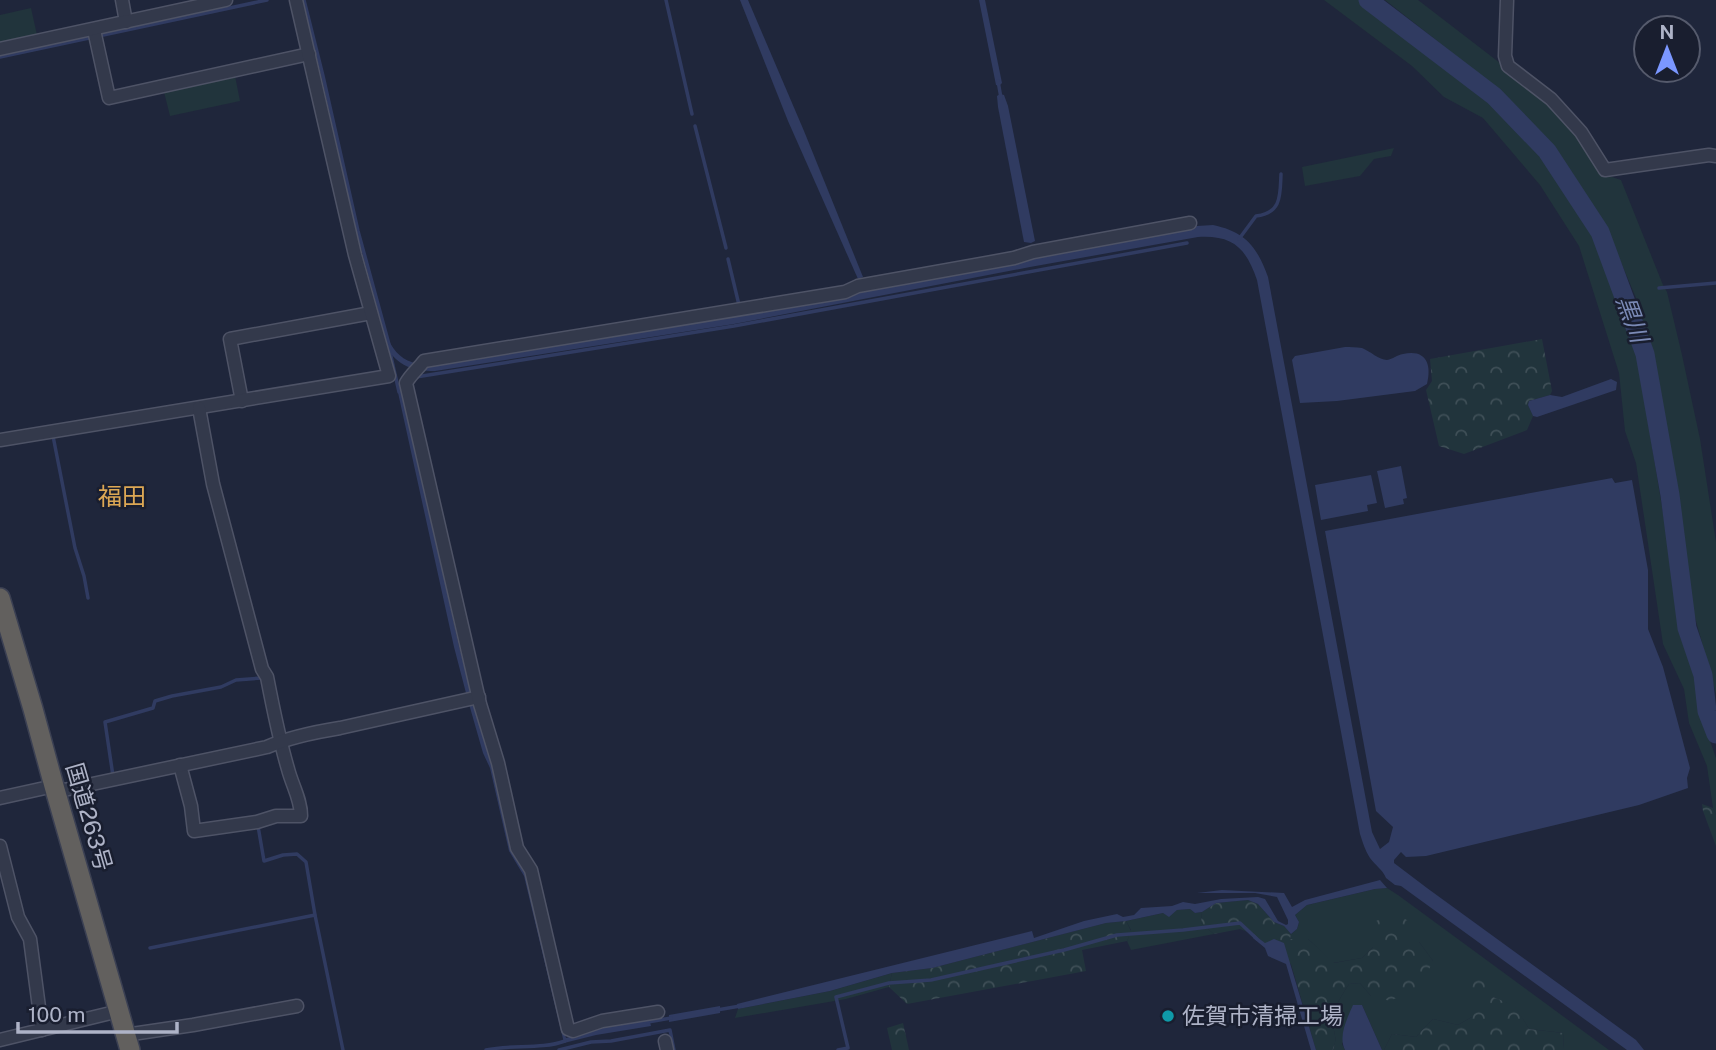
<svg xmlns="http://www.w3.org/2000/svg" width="1716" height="1050" font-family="'Public Sans','Noto Sans JP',sans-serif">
<defs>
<pattern id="forest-crowns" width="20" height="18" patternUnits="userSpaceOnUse" patternTransform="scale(1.75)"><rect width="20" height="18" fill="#21343c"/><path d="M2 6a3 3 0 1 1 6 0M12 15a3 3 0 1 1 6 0" fill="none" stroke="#3f4f57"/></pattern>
</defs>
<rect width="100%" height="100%" fill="#1f263b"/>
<g fill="#21343c">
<path d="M1324 0H1362L1473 86 1544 157 1585 216 1603 251 1643 364 1647 416 1677 597 1680 636 1698 682 1699 709 1716 758V815L1713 808 1707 766 1689 723 1684 689 1663 644 1636 463 1625 431 1619 373 1579 246 1540 185 1483 118 1444 97 1412 66Z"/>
<path d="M1385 0H1418L1548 100 1578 134 1603 174 1621 180 1663 285 1667 292 1682 355 1700 439 1716 542V694L1693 610 1665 416 1639 305 1612 241 1571 171 1545 139 1450 51Z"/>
<path d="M31 8 37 35 0 43V15Z"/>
<path d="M235 76 240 101 170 116 164 92Z"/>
<path d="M1394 148 1391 156 1374 159 1360 176 1305 186 1302 167Z"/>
<path d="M1387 888 1398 895 1609 1050H1564L1563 1033 1529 1029 1515 1007 1493 997 1472 1017 1458 1025 1433 1019 1416 1037 1392 1034 1384 1050H1382L1362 1005 1342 1044 1345 1050H1333C1338 1036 1333 1034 1333 1021 1333 1007 1342 995 1349 984L1360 983 1371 996 1433 961 1419 942 1373 947 1362 958 1333 963 1308 939H1290L1291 934 1297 929 1299 922 1295 915 1307 905 1375 889Z"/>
<path d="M1190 909 1195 913 1202 912 1201 923 1214 934 1131 950 1127 941 1131 930 1126 921 1163 913 1169 916 1177 910Z"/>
<path d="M892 973 889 987 846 999 735 1018 738 1009 830 991Z"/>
</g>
<g fill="url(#forest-crowns)">
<path d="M1542 339 1552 391 1550 395 1529 401 1528 405 1533 416 1527 430 1464 454 1439 446 1426 390 1432 381 1430 359Z"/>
<path d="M1702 804 1713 808 1716 815V846L1703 811Z"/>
<path d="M1248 900 1258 904 1274 922 1284 926 1291 934 1290 939H1308L1334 963 1362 958 1373 947V922L1398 913 1419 930V942L1433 961 1421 986 1390 1001 1371 996 1360 983 1349 984C1342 995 1333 1007 1333 1021 1333 1034 1338 1036 1333 1050H1316L1291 964 1253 934 1240 929 1214 934 1201 923 1202 912 1216 903Z"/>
<path d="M1126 921 1131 931 1127 941 1082 950 1086 971 907 1004 889 987 892 973 932 968 1106 923Z"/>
<path d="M1480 974 1493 997 1515 1006 1529 1029 1563 1033 1564 1050H1384L1392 1034 1416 1037 1433 1019 1458 1025 1472 1017 1465 981Z"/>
<path d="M903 1023 909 1050H892L887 1028Z"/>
</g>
<g fill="#303b61">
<path d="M740 0H748L804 131 863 277 858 279 788 121Z"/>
<path d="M979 0H985L1002 83 999 86 996 85Z"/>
<path d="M1000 94 1004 95 1008 106 1035 241 1031 243 1024 242 998 107 997 96Z"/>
<path d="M1213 225C1246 232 1257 247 1268 277L1372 832 1380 849 1389 842 1393 827 1376 811 1325 531 1612 478 1615 483 1632 480 1648 570V629L1663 667 1690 768 1687 778 1688 788 1639 805 1426 856 1406 857 1401 852 1394 860V863L1427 888 1636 1040 1644 1050H1627L1401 886 1395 885 1386 878C1383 870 1375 865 1370 858 1365 850 1363 843 1360 834L1257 280C1246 248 1233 235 1198 237L1030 267 734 324 435 371C413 371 398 366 386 347L390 343C398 357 407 362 423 365L865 289 1197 226Z"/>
<path d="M1345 347C1350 347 1356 347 1362 348 1370 351 1379 360 1387 360 1393 359 1397 355 1403 354 1426 349 1432 364 1427 384L1415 391 1337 401 1300 403 1292 360 1295 356Z"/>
<path d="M1611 379 1617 382 1616 390 1537 417 1533 416 1528 405 1529 401 1550 395 1562 397Z"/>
<path d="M402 387 459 646 471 692 466 693 454 647 397 388Z"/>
<path d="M1401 466 1407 498 1403 499 1404 504 1385 508 1377 471Z"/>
<path d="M1371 475 1377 503 1367 505 1368 511 1321 520 1315 485Z"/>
<path d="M474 703 527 873 566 1038 605 1027 649 1018 651 1026 596 1035 564 1043 524 876 509 851 490 768 483 753 469 704Z"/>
<path d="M1380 880 1387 888 1375 889 1307 905 1295 915 1299 922 1297 929 1291 934 1284 926 1274 922 1258 904 1248 900 1216 903 1202 912 1195 913 1190 909 1177 910 1169 917 1163 913 1126 921 1106 923 932 968 892 973 830 991 738 1009 737 1004 1032 931 1034 938 1084 921 1117 914 1123 917 1134 915 1141 908 1172 906 1183 902 1195 904 1221 899 1258 897 1265 899 1278 921 1286 925 1288 924V920L1277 897 1255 893H1197L1222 890 1284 893 1292 907 1305 900Z"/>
<path d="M1253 934 1265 943 1274 939 1284 943 1316 1050H1311L1286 964 1268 956 1265 948 1253 938Z"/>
<path d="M1353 1005H1362L1382 1050H1345C1338 1036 1347 1019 1353 1005Z"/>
<path d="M720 1006V1013L669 1022V1015Z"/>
</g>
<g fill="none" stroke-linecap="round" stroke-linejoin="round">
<g stroke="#303b61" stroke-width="3.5">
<path d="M304 0 323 76 358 231 390 348"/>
<path d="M666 0 692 114"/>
<path d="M0 57 267 0"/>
<path d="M998 81 1001 98"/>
<path d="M695 126 726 248"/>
<path d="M1239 239 1256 216C1282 213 1280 195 1281 174"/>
<path d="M728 259 739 305"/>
<path d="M1659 288 1716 283"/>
<path d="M390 352 399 392"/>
<path d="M416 377 734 326 1187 243"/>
<path d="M53 436 75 548 84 576 88 598"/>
<path d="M113 776 105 722 153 708 155 701 172 696 221 687 236 680 261 678 262 676"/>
<path d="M258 826 264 861 283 855 297 854 306 862 315 915 343 1050"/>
<path d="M150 948 315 915"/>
<path d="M717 1010 740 1006"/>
<path d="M648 1022 671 1018"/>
<path d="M486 1050C512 1044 540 1050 565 1041"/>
<path d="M559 1050 591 1042 611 1041 670 1030 674 1050"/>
<path d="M838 1050 848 1048 836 997 889 983 931 980 1064 950 1117 935 1183 930 1240 923 1257 939"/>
</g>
<path stroke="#303b61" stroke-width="19" d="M1368 0 1494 96 1547 151 1600 232 1645 354 1670 495 1687 628 1703 675 1707 711 1716 734"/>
<g stroke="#4e5366" stroke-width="15">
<g id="minor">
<path d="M122 0 126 22"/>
<path d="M1507 0 1505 56 1508 66 1551 99 1581 132 1605 170 1709 155 1716 156"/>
<path d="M94 30 109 98 309 54"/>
<path d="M0 49 226 0"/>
<path d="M242 401 230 339 371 313"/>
<path d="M0 440 389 376 355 255 296 0"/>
<path d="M180 765 191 806 194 831 257 822 276 816H301C301 799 292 785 288 769 279 739 273 708 267 677L262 669 213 484 199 408"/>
<path d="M0 798 54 786 64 790 267 747C290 737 315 732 340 728L479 697"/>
<path d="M0 846 18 917 30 939 42 1030"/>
<path d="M658 1012 602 1021 573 1031 568 1029 531 870 517 848 498 763 480 704 406 383C411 374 418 369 424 361L845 292 858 286 1014 258 1033 252 1190 223"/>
<path d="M125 1035 193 1025 297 1006"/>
<path d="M0 1040 119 1011"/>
<path d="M665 1041 667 1050"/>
</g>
</g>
<g stroke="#3b4053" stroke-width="22">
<path id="trunk" d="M0 598 33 709 54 786 130 1050"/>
</g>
<use href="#minor" stroke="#33394b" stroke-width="12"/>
<use href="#trunk" stroke="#62605e" stroke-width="19"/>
</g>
<circle fill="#0f9aa8" stroke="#191e2f" stroke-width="2.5" cx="1168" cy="1016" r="7"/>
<g text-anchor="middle" stroke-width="5" stroke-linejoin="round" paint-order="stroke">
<g font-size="23" fill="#aeb3c7" stroke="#191e2f">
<text transform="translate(89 817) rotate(74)" y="8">国道263号</text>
</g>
<g font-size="23" fill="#aeb3c7" stroke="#191e2f" text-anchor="start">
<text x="1182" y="1024">佐賀市清掃工場</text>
</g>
<g font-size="24" font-style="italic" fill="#7b8ab6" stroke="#191e2f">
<text transform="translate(1632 319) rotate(70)" y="8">黒川</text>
</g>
<g font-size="24" fill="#dca754" stroke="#191e2f">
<text x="122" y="505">福田</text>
</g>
</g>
<g transform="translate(1667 49)"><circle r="33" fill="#191e2f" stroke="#555a6c" stroke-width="2"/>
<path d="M0-5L12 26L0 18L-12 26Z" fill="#7b97ff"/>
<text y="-10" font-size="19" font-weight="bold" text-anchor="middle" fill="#aeb3c7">N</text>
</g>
<path d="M18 1022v10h159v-10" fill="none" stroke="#aeb3c7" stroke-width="3.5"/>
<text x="28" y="1022" font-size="21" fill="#aeb3c7" stroke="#191e2f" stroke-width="5" paint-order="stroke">100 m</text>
</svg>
